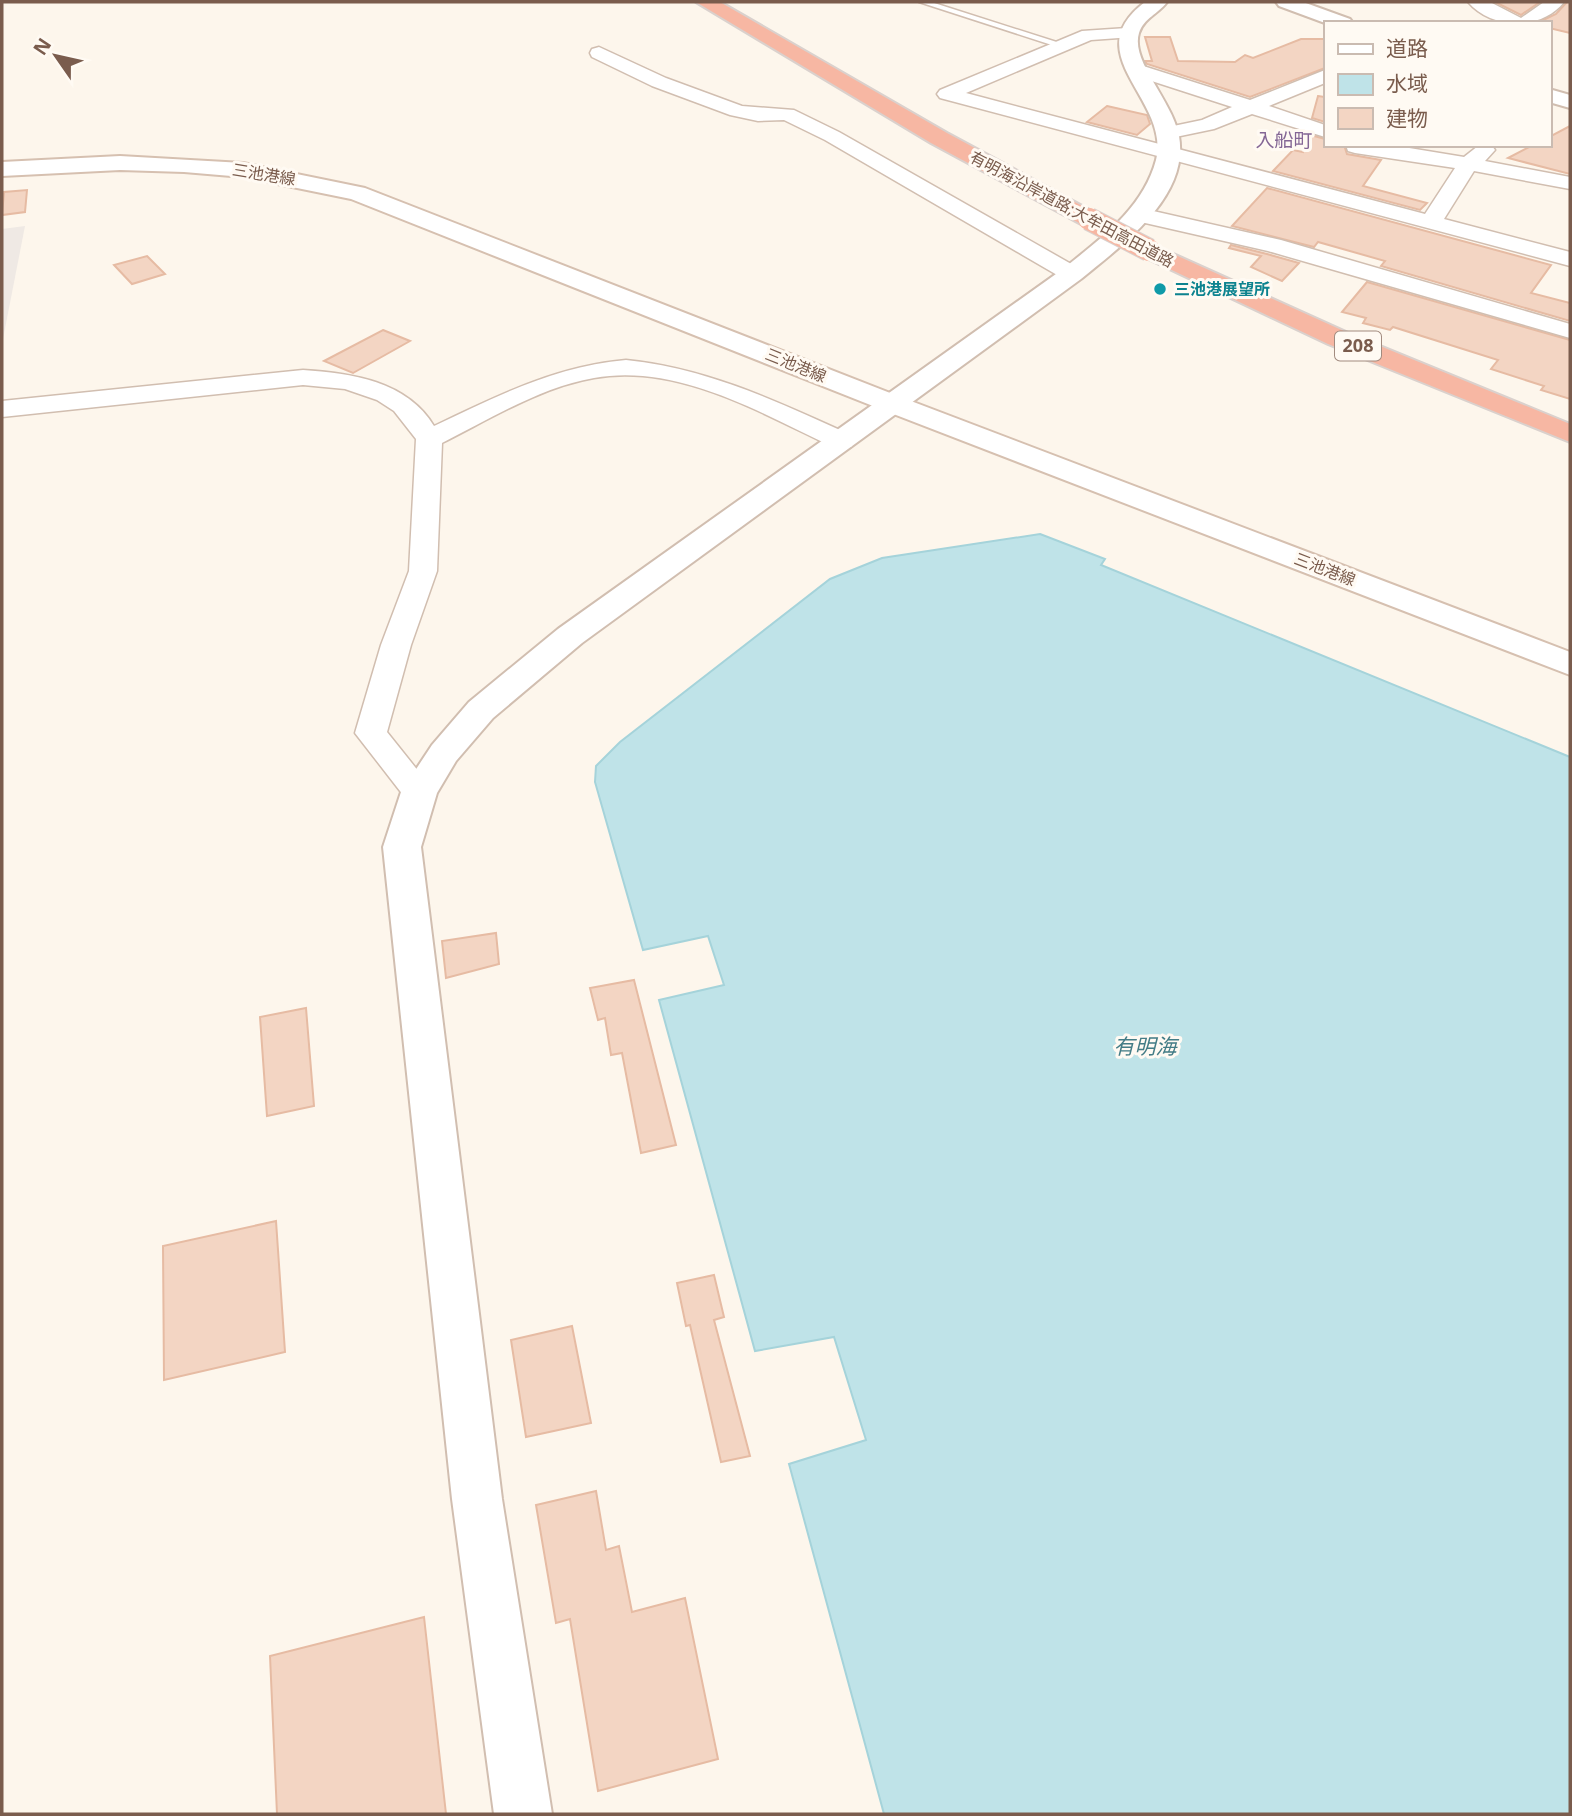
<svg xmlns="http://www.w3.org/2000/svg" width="1572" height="1816" font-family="'Open Sans','Noto Sans JP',sans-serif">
<rect width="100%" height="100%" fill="#fdf6ec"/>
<path fill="#efe9e4" d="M25 226 2 344V229Z"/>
<path fill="#bfe3e8" stroke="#a5d3da" stroke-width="2" d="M1040 534 1105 559 1101 565 1570 757V1814H884L789 1464 866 1440 834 1337 755 1351 659 1000 724 985 708 936 643 950 595 782 596 766 620 742 830 579 882 558Z"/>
<g fill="#f3d5c3" stroke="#e6bba3" stroke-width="2">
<path d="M1495 2H1540L1521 15Z"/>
<path d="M1567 2H1570V33L1549 28V23H1537L1556 14Z"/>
<path d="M1145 37H1170L1178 61 1235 62 1245 55 1253 58 1301 39H1325V68L1250 97 1147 64 1145 61H1152Z"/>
<path d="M1318 96 1325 97V122L1312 118Z"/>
<path d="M1107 106 1147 115 1150 124 1137 135 1087 122Z"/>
<path d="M1570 126V174L1508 158 1533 145H1549V137Z"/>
<path d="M1307 134 1325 139V145H1344L1347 154 1381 160 1363 186 1427 203 1420 210 1273 171 1293 150 1303 152Z"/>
<path d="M1267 188 1551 265 1531 293 1570 303V321L1381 266 1385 261 1318 242 1314 247 1232 226Z"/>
<path d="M27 190 25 212 2 215 4 192Z"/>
<path d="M1231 245 1267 254 1299 263 1282 281 1251 267 1261 256 1229 248Z"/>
<path d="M147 256 165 274 132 284 114 265Z"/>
<path d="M1367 282 1570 340V399L1541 390 1544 386 1491 369 1498 360 1393 327 1390 330 1363 323 1366 318 1342 312Z"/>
<path d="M383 330 410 341 353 373 324 361Z"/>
<path d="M496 933 499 964 446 978 442 941Z"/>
<path d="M634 980 676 1145 641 1153 622 1053 611 1055 605 1018 598 1020 590 988Z"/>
<path d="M306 1008 314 1106 267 1116 260 1017Z"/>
<path d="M276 1221 285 1352 164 1380 163 1246Z"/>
<path d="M714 1275 724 1317 714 1320 750 1456 721 1462 690 1325 686 1326 677 1283Z"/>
<path d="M572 1326 591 1423 526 1437 511 1340Z"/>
<path d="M596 1491 606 1550 619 1546 632 1612 685 1598 718 1759 598 1791 570 1619 556 1623 536 1505Z"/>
<path d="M424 1617 446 1814H277L270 1656Z"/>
</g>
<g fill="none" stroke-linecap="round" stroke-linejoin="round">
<g stroke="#d1beb0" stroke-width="3">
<path id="service" d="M919 2H931L1066 45 1058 47Z"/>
</g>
<g stroke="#d1beb0" stroke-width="3">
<g id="minor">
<path d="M1468 2H1490L1521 18 1544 2H1564C1541 31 1492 30 1468 2Z"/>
<path d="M1127 28 1136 33 1133 37 1091 40 966 93 1425 214 1455 168 1355 153 1348 151 1346 145H1391L1464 157 1478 146H1492L1495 150 1485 161 1570 177V189L1474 171 1444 219 1570 252V266L940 98 937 94 940 90 1082 31Z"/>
<path d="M599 47 666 78 742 106 794 110 839 132 1080 269 1083 274 1072 281 1064 279 825 140 784 120 758 121 730 115 652 86 592 57 590 53 592 49Z"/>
<path d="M1137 64 1250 100 1325 70V83L1269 106 1325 125V137L1252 114 1214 129 1166 139 1159 137 1156 133 1159 129 1202 120 1232 107 1130 74 1128 70 1130 66Z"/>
<path d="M1140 208 1281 240 1570 324V338L1268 251 1132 220 1129 215 1132 210Z"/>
<path d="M626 360C707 368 778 402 851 435L855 441 851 447H833C761 413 677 363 594 378 541 387 490 419 442 443L437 571 411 645 387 732 435 792 431 800 419 803 407 800 355 733 381 645 409 571 416 439 394 411 377 400 345 389 303 385 2 417V401L303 370C351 373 407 381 434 426 497 396 556 366 626 360Z"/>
</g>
</g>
<g stroke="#d1beb0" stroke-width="4">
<g id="tertiary">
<path d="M1145 2H1167C1158 14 1144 18 1139 33 1134 49 1146 69 1154 83 1163 99 1175 117 1179 136 1190 197 1121 246 1081 279L582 643 493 718 456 761 437 793 421 847 502 1499 552 1814H494L452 1499 383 847 401 792 432 745 469 702 558 629 1063 269C1100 239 1143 209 1156 160 1171 99 1075 55 1145 2Z"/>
<path d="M1276 2H1303L1350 19 1353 23H1325L1279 6Z"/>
<path d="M1549 89 1570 95V108L1549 102Z"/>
</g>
</g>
<g stroke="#d6c0b0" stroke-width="4">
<path id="secondary" d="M120 156 243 163 365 188 903 398 1570 652V675L883 410 351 199 243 177 184 172 120 170 2 176V162Z"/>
</g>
<g stroke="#dad1cd" stroke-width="4">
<g id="motorway">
<path d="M696 2H720L947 133 1097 214 1101 219 1097 224H1081L931 143Z"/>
<path d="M1149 243 1346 332 1570 424V442L1328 344 1140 255 1137 250 1140 245Z"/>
</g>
</g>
<use href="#service" fill="#fff" fill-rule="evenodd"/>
<use href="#minor" fill="#fff" fill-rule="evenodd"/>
<use href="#tertiary" fill="#fff" fill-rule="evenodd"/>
<use href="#secondary" fill="#fff" fill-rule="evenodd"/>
<use href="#motorway" fill="#f7b7a3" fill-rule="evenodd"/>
<g stroke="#dad1cd" stroke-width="24" stroke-linecap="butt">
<path id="motorway-bridge" d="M1089 219 1149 250"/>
</g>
<use href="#motorway-bridge" stroke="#f7b7a3" stroke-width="22"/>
</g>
<circle fill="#0f9aa8" stroke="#fffaf3" stroke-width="2.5" cx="1160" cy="289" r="7"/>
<g text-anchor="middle" stroke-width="6" stroke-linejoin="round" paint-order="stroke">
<g font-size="16" fill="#7a5c4d" stroke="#fffaf3">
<text transform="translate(264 174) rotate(9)" y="6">三池港線</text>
<text transform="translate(1072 209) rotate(28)" y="6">有明海沿岸道路;大牟田高田道路</text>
<text transform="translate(796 365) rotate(22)" y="6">三池港線</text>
<text transform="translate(1325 569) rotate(21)" y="6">三池港線</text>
</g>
<g font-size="16" font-weight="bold" fill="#0d838f" stroke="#fffaf3" text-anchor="start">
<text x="1174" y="295">三池港展望所</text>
</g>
<rect fill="#fffaf3" stroke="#a28b7f" stroke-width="2" x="1335" y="331.5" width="46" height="29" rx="5"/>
<g font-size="18" font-weight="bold" fill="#7a5c4d">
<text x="1358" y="352">208</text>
</g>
<g font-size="19" fill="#846695" stroke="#fffaf3">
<text x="1284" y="147">入船町</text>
</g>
<g font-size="21" font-style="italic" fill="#437c86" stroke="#fffaf3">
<text x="1145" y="1054">有明海</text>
</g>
</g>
<rect width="1572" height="1816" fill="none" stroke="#7a5c4d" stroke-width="7"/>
<rect x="1324" y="21" width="228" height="126" fill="#fffaf3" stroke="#cabbb1" stroke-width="2"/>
<rect x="1338" y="44" width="35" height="10" fill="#ffffff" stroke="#cabbb1" stroke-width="2"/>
<text x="1386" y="56" font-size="21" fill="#7a5c4d">道路</text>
<rect x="1338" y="74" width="35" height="21" fill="#bfe3e8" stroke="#cabbb1" stroke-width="2"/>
<text x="1386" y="91" font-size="21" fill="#7a5c4d">水域</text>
<rect x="1338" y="108" width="35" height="21" fill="#f3d5c3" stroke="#cabbb1" stroke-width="2"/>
<text x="1386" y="126" font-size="21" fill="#7a5c4d">建物</text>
<g transform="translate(56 56) rotate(304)" stroke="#fffaf3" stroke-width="5" paint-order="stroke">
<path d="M0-5L12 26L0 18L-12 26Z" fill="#7a5c4d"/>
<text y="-10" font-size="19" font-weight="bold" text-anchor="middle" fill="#7a5c4d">N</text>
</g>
</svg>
